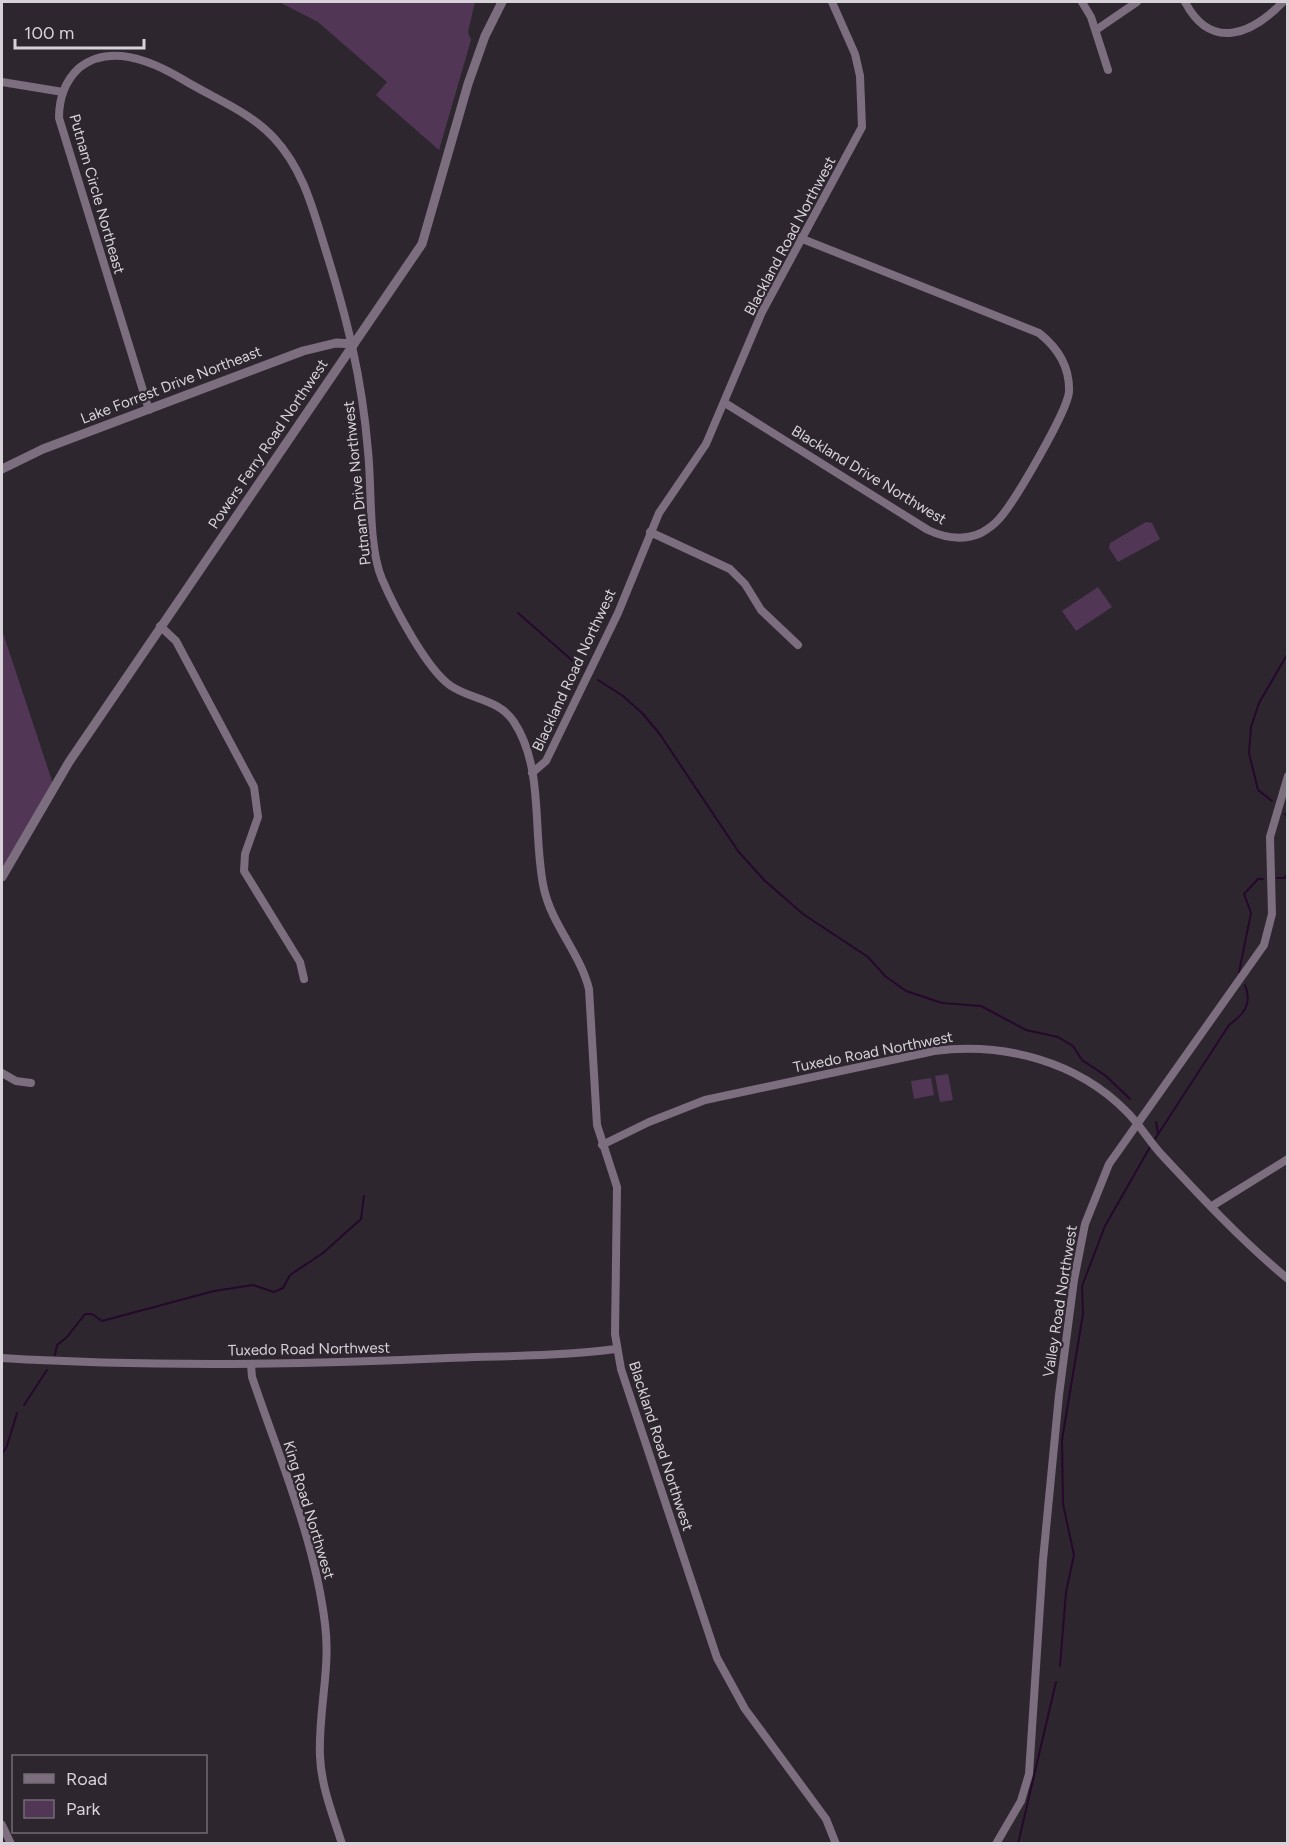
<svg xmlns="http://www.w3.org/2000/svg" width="1289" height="1845" font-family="Figtree,sans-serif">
<rect width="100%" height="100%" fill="#2d262f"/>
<g fill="#513656">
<path d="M279 2H475L468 32 471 40 439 150 376 95 387 82 318 22Z"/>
<path d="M1146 522 1152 523 1160 539 1118 562 1109 548 1110 543Z"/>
<path d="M1098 587 1112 607 1076 631 1062 611Z"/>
<path d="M2 630 56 793 2 881Z"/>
<path d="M948 1074 953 1100 940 1102 935 1076Z"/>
<path d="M931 1078 934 1095 914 1099 911 1081Z"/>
</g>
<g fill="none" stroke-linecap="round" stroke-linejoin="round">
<g stroke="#25082b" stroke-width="2">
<path d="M518 613 582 669"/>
<path d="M598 680 623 696 642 713 659 733 738 851 764 880 803 914 868 957 885 976 906 991 942 1003 981 1006 1026 1030 1058 1037 1073 1046 1082 1060 1106 1076 1130 1099"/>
<path d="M1272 801 1258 790 1249 753 1251 727 1259 703 1288 653"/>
<path d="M1285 814 1288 816"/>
<path d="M1277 878H1285L1288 872"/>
<path d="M1239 972 1251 913 1244 894 1258 879H1263"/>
<path d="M1156 1122 1158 1133"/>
<path d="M1153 1142 1229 1025C1243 1015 1253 1004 1245 985"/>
<path d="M55 1355 57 1345 67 1337 85 1314H92L102 1321 214 1291 253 1285 274 1292 283 1288 290 1275 323 1253 361 1219 364 1196"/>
<path d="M24 1405 47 1370"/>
<path d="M2 1454 7 1446 17 1413"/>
<path d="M1060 1666 1066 1592 1074 1555 1063 1504 1062 1440 1083 1314 1082 1286 1105 1226 1150 1147"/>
<path d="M1018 1844 1056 1682"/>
</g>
<g stroke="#7c6d7f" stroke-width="8">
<path d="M1082 2 1091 17 1108 70"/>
<path d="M1185 2C1211 51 1251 35 1283 2"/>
<path d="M1096 30 1137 2"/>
<path d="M2 82 63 92"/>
<path d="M725 403 928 530C945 538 963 541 981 533 988 529 994 525 999 519 1014 503 1067 412 1069 392 1070 367 1058 348 1039 333L800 238"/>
<path d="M149 410 59 118C59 99 65 81 79 68 110 43 152 61 182 79 213 98 249 111 274 138 303 169 313 209 325 248 347 318 362 378 368 451 372 488 368 546 382 579 394 607 427 670 451 686 472 700 499 699 514 722 545 769 532 836 544 889 552 925 580 953 589 989L597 1125 617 1187 615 1334 621 1369 717 1658 745 1709 826 1819 836 1844"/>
<path d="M650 532 730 569 745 584 761 610 798 645"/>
<path d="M160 626 176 641 254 787 258 817 245 854 244 871 300 962 304 979"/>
<path d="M532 773 546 761 618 613 659 513 706 444 762 312 862 127 860 76 855 54 832 2"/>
<path d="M2 1073 16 1081 31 1083"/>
<path d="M602 1145 649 1122 705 1100 934 1051C1004 1042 1077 1061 1127 1112 1140 1125 1149 1141 1161 1154 1201 1197 1243 1242 1288 1279"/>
<path d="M1212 1206 1288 1159"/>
<path d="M2 1358C150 1367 299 1365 448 1358 504 1356 561 1356 616 1349"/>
<path d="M251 1365 252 1377C279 1457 315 1540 325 1624 331 1668 318 1712 320 1756 321 1786 333 1815 342 1844"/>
<path d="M2 1825 11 1844"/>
<path d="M996 1844 1021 1801 1029 1774 1043 1560 1059 1395 1074 1280 1085 1224 1109 1164 1264 945 1272 914 1270 837 1288 776"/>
</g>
<g stroke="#7c6d7f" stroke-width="9">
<path d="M2 469 43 449 303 351 336 343 354 344"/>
<path d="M2 877 69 762 422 244 468 84 485 36 502 2"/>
</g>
</g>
<g text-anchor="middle" stroke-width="4.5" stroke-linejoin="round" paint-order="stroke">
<g font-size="15" fill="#d7d2d8" stroke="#2d262f">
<text transform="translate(97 194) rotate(74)" y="5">Putnam Circle Northeast</text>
<text transform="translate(790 236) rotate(-62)" y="5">Blackland Road Northwest</text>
<text transform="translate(171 385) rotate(-21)" y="5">Lake Forrest Drive Northeast</text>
<text transform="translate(268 444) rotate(-56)" y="5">Powers Ferry Road Northwest</text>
<text transform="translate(869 475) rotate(31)" y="5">Blackland Drive Northwest</text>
<text transform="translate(357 483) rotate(-96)" y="5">Putnam Drive Northwest</text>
<text transform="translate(574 670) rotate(-65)" y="5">Blackland Road Northwest</text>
<text transform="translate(873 1052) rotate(-11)" y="5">Tuxedo Road Northwest</text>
<text transform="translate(1060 1301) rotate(-81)" y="5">Valley Road Northwest</text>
<text transform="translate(309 1349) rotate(-1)" y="5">Tuxedo Road Northwest</text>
<text transform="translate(661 1446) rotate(72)" y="5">Blackland Road Northwest</text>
<text transform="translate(309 1510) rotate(73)" y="5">King Road Northwest</text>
</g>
</g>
<rect width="1289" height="1845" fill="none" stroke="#d7d2d8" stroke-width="6"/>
<rect x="12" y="1755" width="195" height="78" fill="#2d262f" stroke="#716b73" stroke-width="1.5"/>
<rect x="24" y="1774" width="30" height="9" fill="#7c6d7f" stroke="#716b73" stroke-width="1.5"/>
<text x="66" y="1785" font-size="18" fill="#d7d2d8">Road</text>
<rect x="24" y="1800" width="30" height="18" fill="#513656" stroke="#716b73" stroke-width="1.5"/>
<text x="66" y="1815" font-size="18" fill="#d7d2d8">Park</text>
<path d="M15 39v9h129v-9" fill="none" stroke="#d7d2d8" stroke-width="3"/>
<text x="24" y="39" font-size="18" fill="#d7d2d8" stroke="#2d262f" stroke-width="4.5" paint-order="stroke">100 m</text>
</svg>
